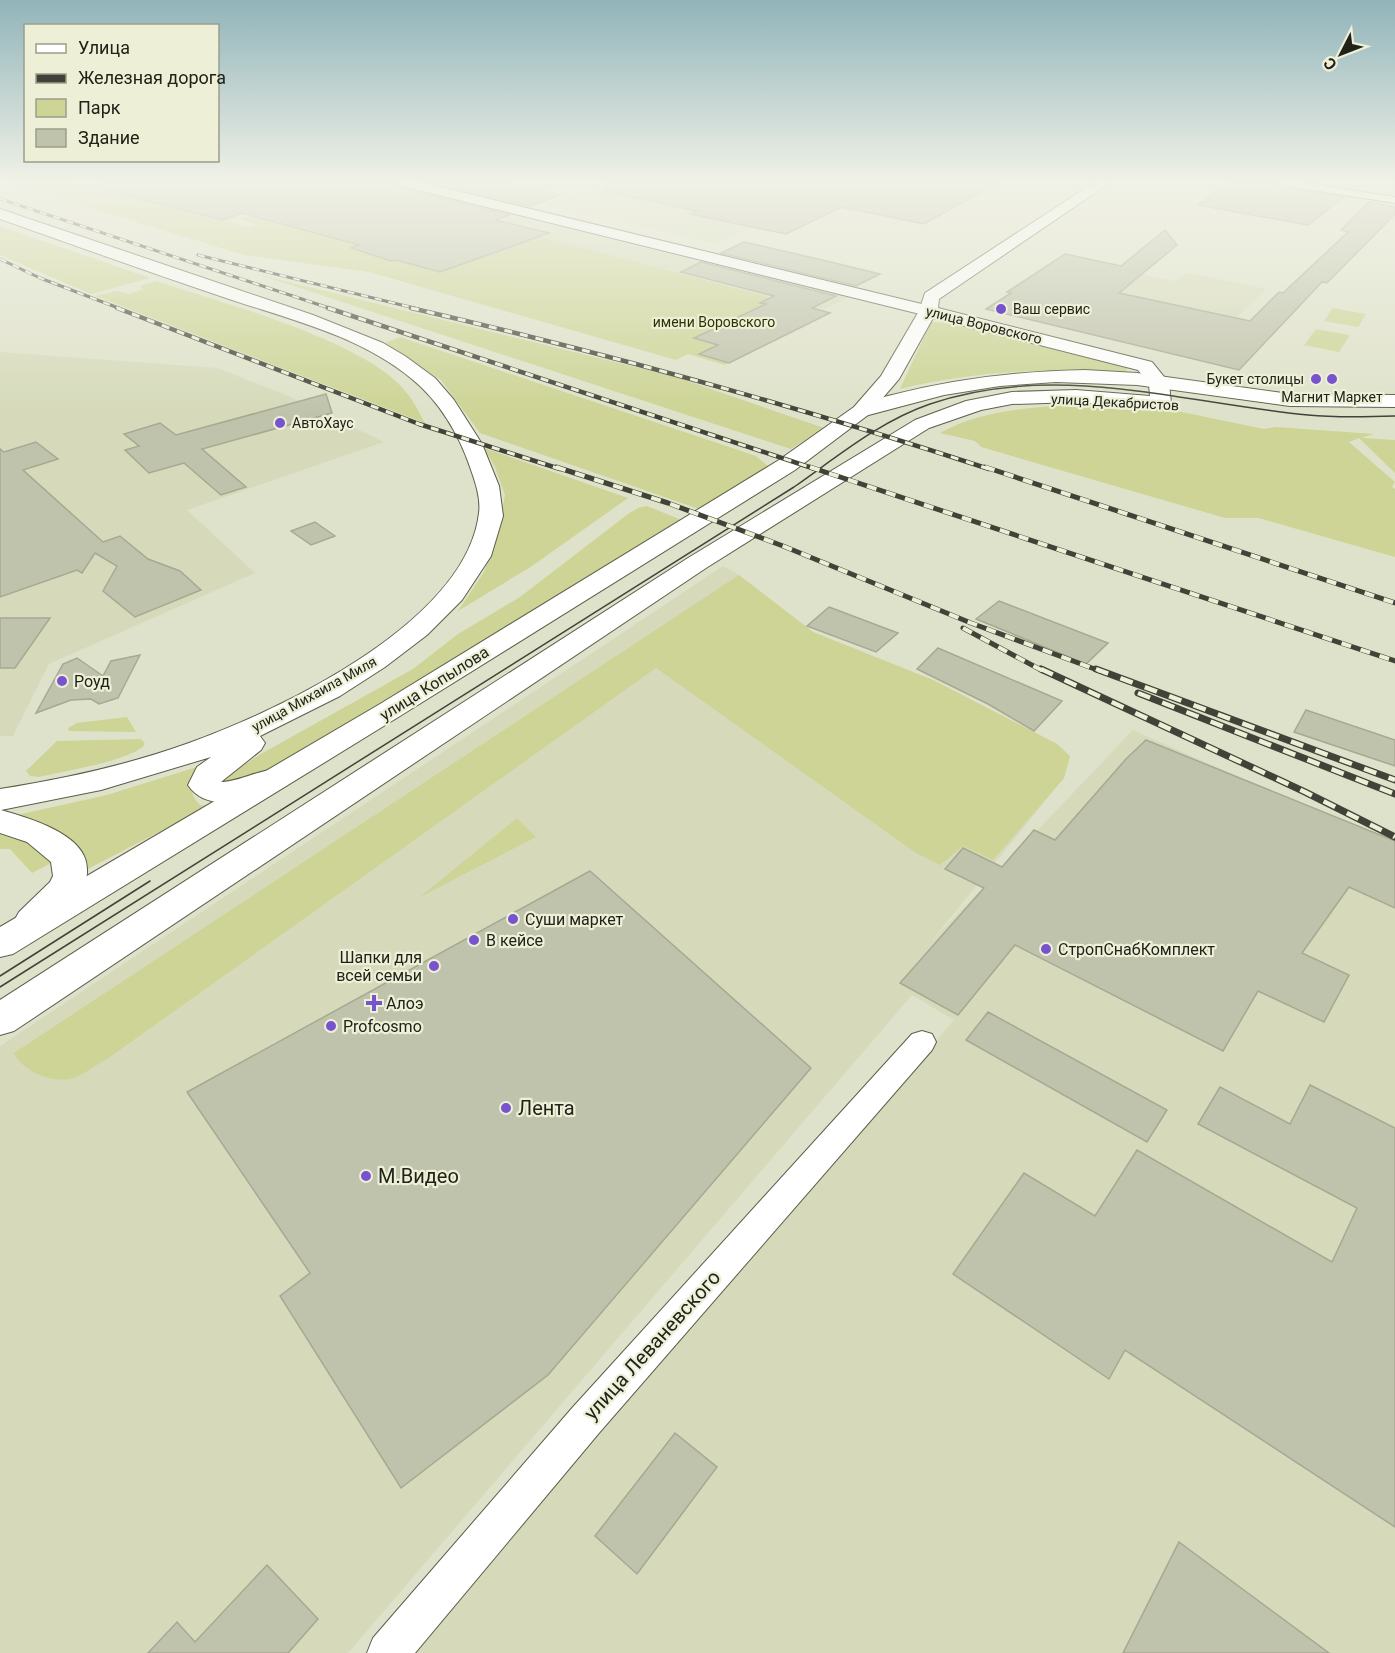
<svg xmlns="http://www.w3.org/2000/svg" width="1395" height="1653" font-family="Roboto,sans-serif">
<rect width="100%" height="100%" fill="#dfe2ca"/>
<g fill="#d6daba">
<path d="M17 182H393L850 296 822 311 344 185 231 222 129 195Z"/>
<path d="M610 182H688L803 204 716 244 549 205Z"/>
<path d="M1115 269 1175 281 1187 273 1266 289 1215 339 1078 308Z"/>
<path d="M0 352 217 368 284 394 384 442 187 510 255 573 49 664 13 736H0Z"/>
<path d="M723 566 739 575 813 632 933 680 1057 744 1070 756 1064 778 929 944 1133 730 1395 846V1653H413L954 1020 912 995 348 1653H0V1046Z"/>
</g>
<g fill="#cdd495">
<path d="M6 182H74L247 227 256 224 240 219 344 185 822 311 725 365 688 354 676 360 369 272 244 255Z"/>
<path d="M0 226 150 278 91 294 0 255Z"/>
<path d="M260 275 676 377 824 428 791 449Z"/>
<path d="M156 281C220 302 366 341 406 392 414 401 419 413 425 423L95 296 117 291 129 294 143 289 140 286Z"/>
<path d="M1333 308 1366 314 1358 327 1324 321Z"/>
<path d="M931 322 951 323 1096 358 1128 368 1125 372C1049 368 974 371 900 389Z"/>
<path d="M1316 329 1350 335 1339 352 1304 345Z"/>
<path d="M400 337 756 456 768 466 699 509 480 433 441 380 385 343Z"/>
<path d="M1075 404 1114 405 1177 411 1264 429 1276 427 1374 434 1361 438 1395 440V473L1359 438 1349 442 1395 482 1392 487 1395 489V557L1259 518H1225L981 447 975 441 940 433C981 410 1029 408 1075 404Z"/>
<path d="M484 448 628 498 532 566 458 611 484 572 497 535 505 495 495 467Z"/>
<path d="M647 506 684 521 410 685 279 769 225 786 221 780 261 754 413 669 458 634 520 597 628 514 638 508Z"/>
<path d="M739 575 813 632 933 680 1057 744 1070 756 1064 778 993 860 963 846 940 865 916 853 656 668 107 1059C97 1064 85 1074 74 1078 53 1084 23 1072 14 1053Z"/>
<path d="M127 717 136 732 69 731 68 728 77 723Z"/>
<path d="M141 739 145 744C133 761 62 771 39 777L30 776 26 771 57 741Z"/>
<path d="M229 757C211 768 176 782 200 805L209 806 78 874 8 817 107 795Z"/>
<path d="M517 818 536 837 420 897Z"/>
<path d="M0 831 38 841 55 861 32 873 10 849H0Z"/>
</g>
<g fill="#c0c3ab" stroke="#a6a992" stroke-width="1.5">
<path d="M103 182H394L397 187 509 215 496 220 549 233 440 272 396 260 391 261 351 248 359 245 242 213 223 220 102 190Z"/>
<path d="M429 182H501L560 195 530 206Z"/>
<path d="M605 182H999L924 224 841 207 786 234 690 214 697 211 604 191Z"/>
<path d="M1229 182H1274L1281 187 1344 197 1308 225 1198 205Z"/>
<path d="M1369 202 1395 207V214L1327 283 1322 282 1239 370 986 309 1011 293 1007 292 1065 254 1121 266 1165 230 1177 245 1119 293 1250 321 1279 292 1283 293 1348 232 1341 230Z"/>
<path d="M744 242 831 262 880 274 856 286 721 253Z"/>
<path d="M701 262 836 296 812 308 830 313 729 363 699 354 718 345 694 338 766 304 760 303 774 296 681 272Z"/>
<path d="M326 394 332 413 202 449 246 487 221 495 184 463 149 473 125 450 139 446 124 434 160 423 176 435Z"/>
<path d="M36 442 58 459 23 470 103 542 120 536 148 559 180 571 201 590 135 617 103 591 117 566 95 553 82 573 77 570 0 597V449L4 452Z"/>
<path d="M315 522 335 536 311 545 291 531Z"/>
<path d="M999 601 1108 643 1086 664 976 619Z"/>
<path d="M829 607 898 633 876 652 807 626Z"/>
<path d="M0 618H50L15 668H0Z"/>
<path d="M938 648 1062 701 1034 731 988 704 917 669Z"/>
<path d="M140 655 118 698 99 704 91 699 71 700 36 713 63 664 77 658 103 676 111 661Z"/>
<path d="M1306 710 1395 740V766L1294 732Z"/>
<path d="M1146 740 1395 841V908L1349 887 1302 953 1349 975 1324 1022 1258 991 1223 1051 1015 945 958 1015 900 983 984 888 945 869 963 848 1002 867 1034 830 1055 840 1126 759Z"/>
<path d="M590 871 811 1068 548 1375 401 1488 280 1296 310 1273 187 1092Z"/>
<path d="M988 1012 1167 1110 1147 1142 966 1040Z"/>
<path d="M1310 1085 1395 1128V1527L1125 1350 1109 1379 953 1274 1024 1173 1095 1216 1137 1150 1332 1262 1357 1208 1198 1124 1220 1087 1290 1124Z"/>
<path d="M675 1433 717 1467 637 1574 595 1536Z"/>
<path d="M1179 1542 1329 1653H1123Z"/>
<path d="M267 1565 318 1619 288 1653H148L177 1622 195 1642Z"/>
</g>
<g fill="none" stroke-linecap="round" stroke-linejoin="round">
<g stroke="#5c5e49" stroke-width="2">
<g id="street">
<path d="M1276 182H1300L1395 197V203L1281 185Z"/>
<path d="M922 1031 932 1034 936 1042 932 1050 599 1433 415 1653H367L373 1638 573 1407 912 1034Z"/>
</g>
</g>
<g stroke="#5c5e49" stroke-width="2">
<g id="secondary">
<path d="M396 182H420L934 307 937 311 934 315 928 316 398 185Z"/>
<path d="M0 209 313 315 383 343 405 356 435 378 454 400 482 444 499 486 503 516 491 556 462 600 427 635 385 667 340 696 260 736 265 743 261 750 221 782C244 781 265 765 287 771L292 778 287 785C258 795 210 818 188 785L197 767 211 757 101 790 1 810C26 817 73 831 84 856 87 862 88 873 86 879 81 895 50 933 33 934 29 934 23 931 19 930L14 921 19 912 50 882 53 876 51 862 27 842 0 833V789C64 779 128 765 189 743 281 710 466 622 479 513 481 498 475 481 470 467 459 434 439 401 412 379 360 336 292 320 229 299 152 273 76 246 0 219Z"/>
<path d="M1085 370 1137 373 1290 394 1395 395V407L1290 406 1137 385 1056 382 1000 386 944 395 861 417 854 415 851 411C857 402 877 399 888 396 953 379 1018 371 1085 370Z"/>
</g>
</g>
<g stroke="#5c5e49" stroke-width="2">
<path id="primary" d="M1095 182H1111L939 299 938 308 1152 362 1169 383 1171 403 1168 407 1161 409 1076 402 1012 404 981 410 929 428 706 568 14 1031 0 1035V1000L688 558 915 420 966 401 1012 392 1076 390 1150 396 1149 384 1138 370 933 318 899 379 868 415 795 470 400 716 13 954 0 957V927L380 704 779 460 854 407 881 376 919 311 925 293Z"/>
</g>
<use href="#street" fill="#fff" fill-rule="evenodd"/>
<use href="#secondary" fill="#fff" fill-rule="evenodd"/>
<use href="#primary" fill="#fff" fill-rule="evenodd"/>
<g stroke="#424338" stroke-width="1.5">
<path d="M0 976 150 881"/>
<path d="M0 987 794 487C837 457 880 421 930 404 1055 361 1182 403 1308 415 1337 418 1366 417 1395 416"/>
</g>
<g stroke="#424338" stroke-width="3">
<g id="rail-far3">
<path d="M0 199 332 309"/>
<path d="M198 255 418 309"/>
<path d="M0 259 40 278 121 309"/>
</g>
</g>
<g stroke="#424338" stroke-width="4.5">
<g id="rail-far2">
<path d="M117 308 419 424 560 469"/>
<path d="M328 308 815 469"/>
<path d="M411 308C606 353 799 407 989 469"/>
</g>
</g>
<g stroke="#424338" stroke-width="5">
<g id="rail-far1">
<path d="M556 467 668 503 783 546 971 623 1100 671"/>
<path d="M810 467 1395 661"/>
<path d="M985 467 1395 603"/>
<path d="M963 628 1043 671"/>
</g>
</g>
<g stroke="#424338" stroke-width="7">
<g id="rail">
<path d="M1041 669 1305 792 1395 837"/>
<path d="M1096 669 1395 780"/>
<path d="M1138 693 1395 794"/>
</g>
</g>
<use href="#rail-far3" stroke="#edf0d7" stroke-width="2" stroke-dasharray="7" stroke-linecap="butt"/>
<use href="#rail-far2" stroke="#edf0d7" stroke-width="3" stroke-dasharray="8" stroke-linecap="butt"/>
<use href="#rail-far1" stroke="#edf0d7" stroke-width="4" stroke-dasharray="10" stroke-linecap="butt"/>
<use href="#rail" stroke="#edf0d7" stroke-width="4.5" stroke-dasharray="13" stroke-linecap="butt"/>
</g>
<linearGradient id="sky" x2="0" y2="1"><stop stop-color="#91b4ba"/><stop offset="0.44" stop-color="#f1f2e7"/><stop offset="1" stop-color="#f1f2e7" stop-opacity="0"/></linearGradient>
<rect width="1395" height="413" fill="url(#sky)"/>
<g fill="#7754cd" stroke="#edf0d7" stroke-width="2">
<circle cx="1001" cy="309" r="6"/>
<circle cx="1316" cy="379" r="6"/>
<circle cx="1332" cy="379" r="6"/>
<circle cx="280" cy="423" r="6"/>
<circle cx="62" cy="681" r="6"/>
<circle cx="513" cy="919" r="6"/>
<circle cx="474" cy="940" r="6"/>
<circle cx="1046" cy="949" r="6"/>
<circle cx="434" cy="966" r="6"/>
<path d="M371 994h6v6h6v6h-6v6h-6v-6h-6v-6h6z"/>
<circle cx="331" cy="1026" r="6"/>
<circle cx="506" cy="1108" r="6"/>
<circle cx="366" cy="1176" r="6"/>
</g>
<g text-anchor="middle" stroke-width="4.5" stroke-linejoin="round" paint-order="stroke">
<g font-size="14" fill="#212219" stroke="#edf0d7" text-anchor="start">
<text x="1013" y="314">Ваш сервис</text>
<text x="1304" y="384" text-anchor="end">Букет столицы</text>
<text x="1332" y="402" text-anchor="middle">Магнит Маркет</text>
<text x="292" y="428">АвтоХаус</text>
</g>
<g font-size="14" fill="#303300" stroke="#edf0d7">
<text x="714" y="327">имени Воровского</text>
</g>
<g font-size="14" fill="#212219" stroke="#edf0d7">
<text transform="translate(984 325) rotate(14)" y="5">улица Воровского</text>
<text transform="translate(1115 402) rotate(3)" y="5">улица Декабристов</text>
<text transform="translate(314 694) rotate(-29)" y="5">улица Михаила Миля</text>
</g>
<g font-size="16" fill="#212219" stroke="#edf0d7" text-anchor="start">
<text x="74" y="687">Роуд</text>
<text x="525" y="925">Суши маркет</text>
<text x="486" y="946">В кейсе</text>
<text x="1058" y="955">СтропСнабКомплект</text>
<text x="422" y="963" text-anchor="end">Шапки для<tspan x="422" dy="18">всей семьи</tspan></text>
<text x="386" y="1009">Алоэ</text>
<text x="343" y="1032">Profcosmo</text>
</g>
<g font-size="16" fill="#212219" stroke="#edf0d7">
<text transform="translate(434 683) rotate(-32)" y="6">улица Копылова</text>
</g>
<g font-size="20" fill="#212219" stroke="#edf0d7" text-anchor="start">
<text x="518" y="1115">Лента</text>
<text x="378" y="1183">М.Видео</text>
</g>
<g font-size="20" fill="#212219" stroke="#edf0d7">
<text transform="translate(652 1345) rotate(-48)" y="7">улица Леваневского</text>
</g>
</g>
<rect x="24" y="24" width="195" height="138" fill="#edf0d7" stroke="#9b9e8b" stroke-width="1.5"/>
<rect x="36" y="44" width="30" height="9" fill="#ffffff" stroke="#9b9e8b" stroke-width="1.5"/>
<text x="78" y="54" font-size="18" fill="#212219">Улица</text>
<rect x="36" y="74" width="30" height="9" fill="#424338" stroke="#9b9e8b" stroke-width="1.5"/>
<text x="78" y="84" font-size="18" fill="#212219">Железная дорога</text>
<rect x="36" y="99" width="30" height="18" fill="#cdd495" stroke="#9b9e8b" stroke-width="1.5"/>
<text x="78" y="114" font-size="18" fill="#212219">Парк</text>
<rect x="36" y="129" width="30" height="18" fill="#c0c3ab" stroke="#9b9e8b" stroke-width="1.5"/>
<text x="78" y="144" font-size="18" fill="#212219">Здание</text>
<g transform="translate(1341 54) rotate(228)" stroke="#edf0d7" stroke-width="4.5" paint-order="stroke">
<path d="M0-4.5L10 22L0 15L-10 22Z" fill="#212219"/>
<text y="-9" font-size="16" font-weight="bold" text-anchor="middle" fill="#212219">С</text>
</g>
</svg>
